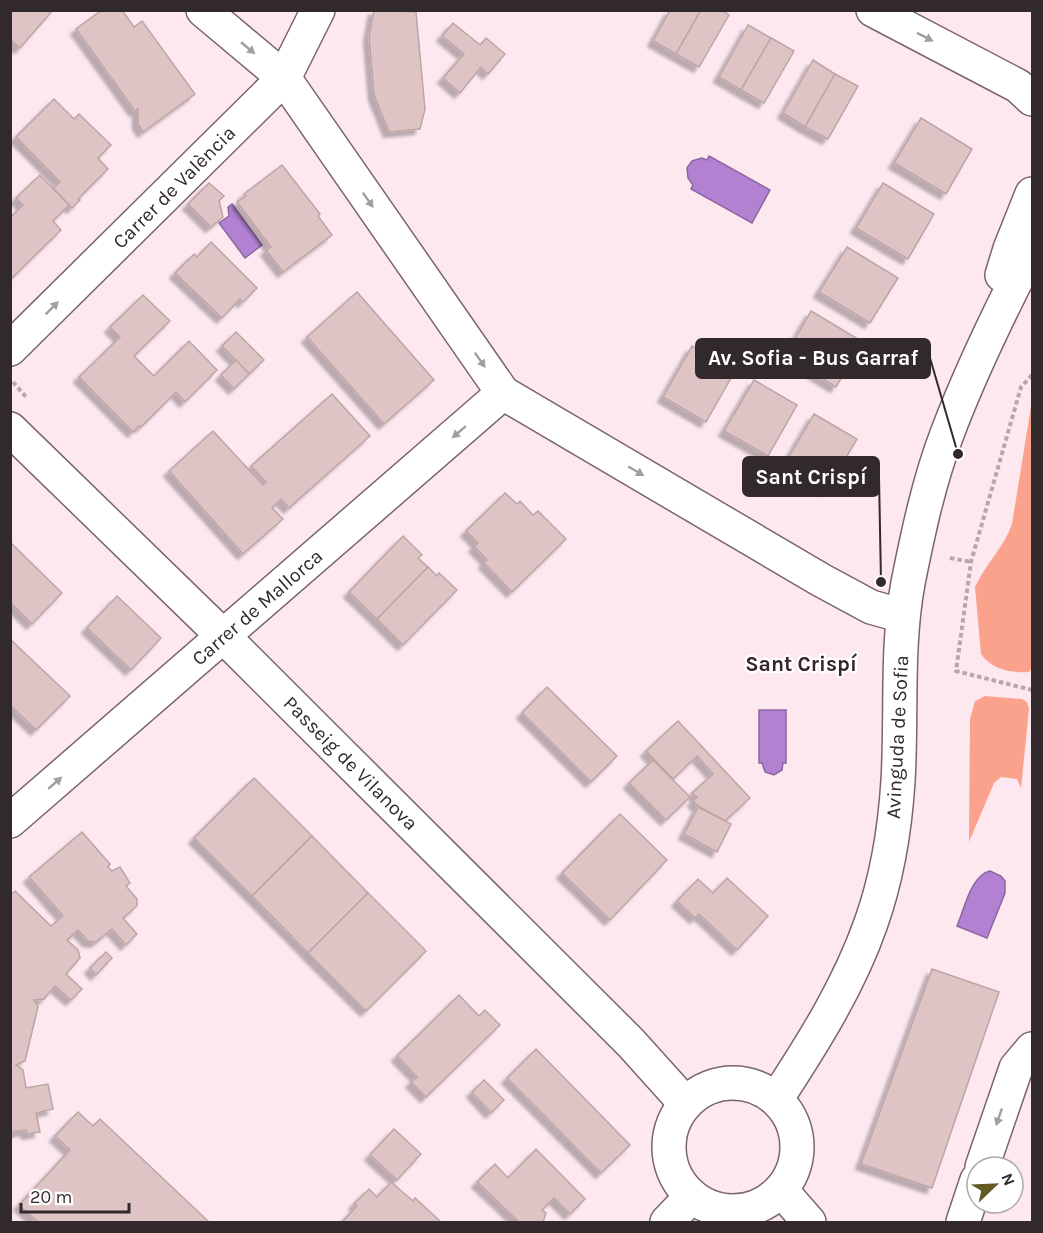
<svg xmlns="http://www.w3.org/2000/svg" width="1043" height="1233" font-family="Karla,sans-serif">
<defs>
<filter id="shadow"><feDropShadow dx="-5.5" dy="5.5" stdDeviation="1.5" flood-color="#0004"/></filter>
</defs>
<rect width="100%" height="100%" fill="#fde8f0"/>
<g fill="#fba28d">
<path d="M1032 400V668L1029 672C1011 673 992 670 981 654L975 587C985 565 1004 547 1012 524Z"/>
<path d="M985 696 1022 699 1027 702 1029 709 1021 788 1017 779 1001 777 994 783 969 842 970 719 975 701Z"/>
</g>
<g fill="#b281d2" stroke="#8c67a0" stroke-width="1.5">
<path d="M709 156 770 190 752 223 691 189 693 185 688 178 687 168 692 161 702 158 707 160Z"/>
<path d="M232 204 262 245 245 258 219 223 229 216 228 207Z"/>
<path d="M759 710H786V763H783L782 770 774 775 765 772 762 763H759Z"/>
<path d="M990 871 1001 876 1005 881V893L987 938 957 926C964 910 971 875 990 871Z"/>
</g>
<g fill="#dfc4c6" stroke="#bea4a6" stroke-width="1.5" filter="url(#shadow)">
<path d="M10 10H53L20 48 10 39Z"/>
<path d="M102 10H122L134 27 142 21 195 94 143 132 138 124V109L135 111 76 29Z"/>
<path d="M374 10 416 12 425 109 420 129 389 132 374 95 369 36Z"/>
<path d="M670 10H701L676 54 653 41Z"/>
<path d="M701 10H722L729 15 699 67 676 54Z"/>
<path d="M453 23 480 45 486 38 505 54 488 74 481 67 460 93 443 78 464 54 442 36Z"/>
<path d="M748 25 771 38 741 90 719 77Z"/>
<path d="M771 38 794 51 764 103 741 90Z"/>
<path d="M813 60 835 74 805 127 783 113Z"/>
<path d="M835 74 858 86 828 139 805 127Z"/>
<path d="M54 99 74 119 79 114 111 145 98 158 108 169 78 199 80 200 72 208 53 188 60 182 16 137Z"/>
<path d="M921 118 972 149 946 194 894 163Z"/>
<path d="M282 165 320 214 318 216 332 235 283 272 266 250 271 247 237 202 246 196 244 194Z"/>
<path d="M40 175 69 205 53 221 61 230 10 280V218L23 205 16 198Z"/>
<path d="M209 183 224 196 219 201 223 217 211 227 188 204Z"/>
<path d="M883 183 934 214 908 259 856 228Z"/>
<path d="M211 242 257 288 243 302 240 299 222 318 175 273 194 254 197 257Z"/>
<path d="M847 247 898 278 870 323 819 292Z"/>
<path d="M357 292 434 380 384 424 307 337Z"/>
<path d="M143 295 170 321 134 356 154 376 189 341 217 370 185 402 176 392 141 427 139 426 133 432 79 377 120 337 110 327Z"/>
<path d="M811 311 863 342 836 387 785 356Z"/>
<path d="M236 332 264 360 249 374 222 346Z"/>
<path d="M692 346 735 371 706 422 663 397Z"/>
<path d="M236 360 249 374 234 389 221 375Z"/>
<path d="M754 380 797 405 768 456 724 431Z"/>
<path d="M332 394 370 436 289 508 281 499 272 508 283 519 243 554 169 471 213 431 263 485 266 482 251 466Z"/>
<path d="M814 414 857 439 827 490 784 465Z"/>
<path d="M505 493 517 504 520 501 533 515 538 511 566 539 512 592 484 563 487 560 474 546 478 543 466 531Z"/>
<path d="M403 536 422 555 418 558 428 567 377 619 349 592Z"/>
<path d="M10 542 62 593 32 624 10 602Z"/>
<path d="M428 567 437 576 439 573 457 590 403 645 377 619Z"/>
<path d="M117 596 161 638 131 670 87 628Z"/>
<path d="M10 639 70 696 36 730 10 705Z"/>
<path d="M547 687 617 756 591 782 522 713Z"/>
<path d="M678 721 750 798 725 821 698 806 693 801 697 797 692 793 713 774 697 756 673 779 646 751Z"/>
<path d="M653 760 690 797 666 820 629 783Z"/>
<path d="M254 778 312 836 252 896 194 838Z"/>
<path d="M698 807 731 824 717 852 684 834Z"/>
<path d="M620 814 667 860 610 920 562 873Z"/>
<path d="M82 832 110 864 108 867 112 871 120 867 130 883 126 886 137 899V906L123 918 137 934 126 945 112 929 96 942 88 941 78 930 67 940 78 950 80 958 66 974 82 989 71 1000 55 986 44 999 34 1000 38 1007 25 1061 16 1065 23 1070 26 1088 48 1084 53 1109 36 1113 40 1132 27 1134 26 1130 12 1132 14 1136 10 1138V896L15 891 51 926 63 916 29 877Z"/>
<path d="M312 836 368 893 308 953 252 896Z"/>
<path d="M727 878 768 916 737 950 699 914 695 918 677 901 698 879 713 893Z"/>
<path d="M368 893 426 951 366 1011 308 953Z"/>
<path d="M106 952 112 958 96 975 90 968Z"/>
<path d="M932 969 999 992 932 1188 861 1164Z"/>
<path d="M459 995 479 1016 485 1010 500 1025 426 1097 411 1082 417 1077 397 1056Z"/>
<path d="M536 1049 630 1145 601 1173 507 1078Z"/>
<path d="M484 1080 504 1100 491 1113 472 1092Z"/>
<path d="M78 1112 93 1126 100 1119 209 1222H38L19 1205 70 1150 55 1136Z"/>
<path d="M394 1129 421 1154 397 1180 370 1155Z"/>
<path d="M536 1149 585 1199 570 1214 554 1198 542 1210 546 1213 543 1222H519L477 1182 495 1164 508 1178Z"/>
<path d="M391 1182 413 1201 415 1198 441 1222H342L357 1206 354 1204 369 1189 377 1197Z"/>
</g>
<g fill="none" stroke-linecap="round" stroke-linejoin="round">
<g stroke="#7a646d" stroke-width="36">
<g id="minor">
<path d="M203 10 284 78 503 393 821 580 871 607 903 616"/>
<path d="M873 10 1018 86 1032 99"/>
<path d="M10 349 284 78 318 10"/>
<path d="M10 821 503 393"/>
<path d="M982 1167 1016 1068 1032 1049"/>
<path d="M963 1222 977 1180"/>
</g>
</g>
<g stroke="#7a646d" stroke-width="36">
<g id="tertiary">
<path d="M1002 275 1010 249 1032 194"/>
<path d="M10 429 224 637 631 1043 685 1103"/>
<circle cx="733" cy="1147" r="64"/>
<path d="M777 1098C813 1043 849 986 871 923 887 878 895 829 898 781 902 715 896 648 908 583 918 533 929 481 947 434 971 370 1001 309 1032 249"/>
<path d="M781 1190 809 1222"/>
<path d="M667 1222 691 1197"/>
</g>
</g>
<g stroke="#b7a6ad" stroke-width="4" stroke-dasharray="4.5 3" stroke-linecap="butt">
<path d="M1032 375 1021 387 971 562 956 671 1032 690"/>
<path d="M13 382 26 397"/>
<path d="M950 558 971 562"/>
</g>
<use href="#minor" stroke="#fff" stroke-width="33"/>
<use href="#tertiary" stroke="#fff" stroke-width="33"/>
</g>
<defs><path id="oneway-solid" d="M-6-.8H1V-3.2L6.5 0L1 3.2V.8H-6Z" transform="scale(1.5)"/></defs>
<g fill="#a39fa0">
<use href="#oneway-solid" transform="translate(925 37) rotate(27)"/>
<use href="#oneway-solid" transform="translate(248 48) rotate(40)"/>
<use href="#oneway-solid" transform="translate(368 200) rotate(55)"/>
<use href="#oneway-solid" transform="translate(52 308) rotate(-45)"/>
<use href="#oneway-solid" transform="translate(480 360) rotate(55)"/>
<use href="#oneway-solid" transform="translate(459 432) rotate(139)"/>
<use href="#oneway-solid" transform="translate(636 471) rotate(30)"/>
<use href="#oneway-solid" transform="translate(55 783) rotate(-41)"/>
<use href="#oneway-solid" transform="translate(999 1117) rotate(109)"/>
</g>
<g text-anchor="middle" stroke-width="4.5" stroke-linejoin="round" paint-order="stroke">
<g font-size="20" fill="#32292d" stroke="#fff">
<text transform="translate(174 187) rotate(-45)" y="7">Carrer de València</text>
<text transform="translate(257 607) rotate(-41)" y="7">Carrer de Mallorca</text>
<text transform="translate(897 737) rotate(-87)" y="7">Avinguda de Sofia</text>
<text transform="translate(351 763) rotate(45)" y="7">Passeig de Vilanova</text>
</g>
<g font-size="21" font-weight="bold" fill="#36242c" stroke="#fff">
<text x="801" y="671">Sant Crispí</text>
</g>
</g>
<path fill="none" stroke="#32292d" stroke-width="2" d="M958 454L930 358M881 582L879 476"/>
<g fill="#32292d" stroke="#fff" stroke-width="2">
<circle cx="958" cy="454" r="6"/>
<circle cx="881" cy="582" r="6"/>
</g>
<g fill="#32292d" stroke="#32292d" stroke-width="2">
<rect x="696" y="339" width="234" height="39" rx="6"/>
<rect x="743" y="457" width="136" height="39" rx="6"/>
</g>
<g font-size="21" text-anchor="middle" font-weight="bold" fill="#fff">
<text x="813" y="365">Av. Sofia - Bus Garraf</text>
<text x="811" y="484">Sant Crispí</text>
</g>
<rect width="1043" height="1233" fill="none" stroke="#32292d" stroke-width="24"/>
<g transform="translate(995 1185) rotate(67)"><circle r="28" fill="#ffffff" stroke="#ada9ab" stroke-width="1.5"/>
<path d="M0-4.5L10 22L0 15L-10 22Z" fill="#645825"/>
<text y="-9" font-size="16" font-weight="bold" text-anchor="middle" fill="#32292d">N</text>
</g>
<path d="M21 1203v9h108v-9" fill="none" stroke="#32292d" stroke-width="3"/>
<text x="30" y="1203" font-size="18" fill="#32292d" stroke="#ffffff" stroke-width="4.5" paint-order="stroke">20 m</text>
</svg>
